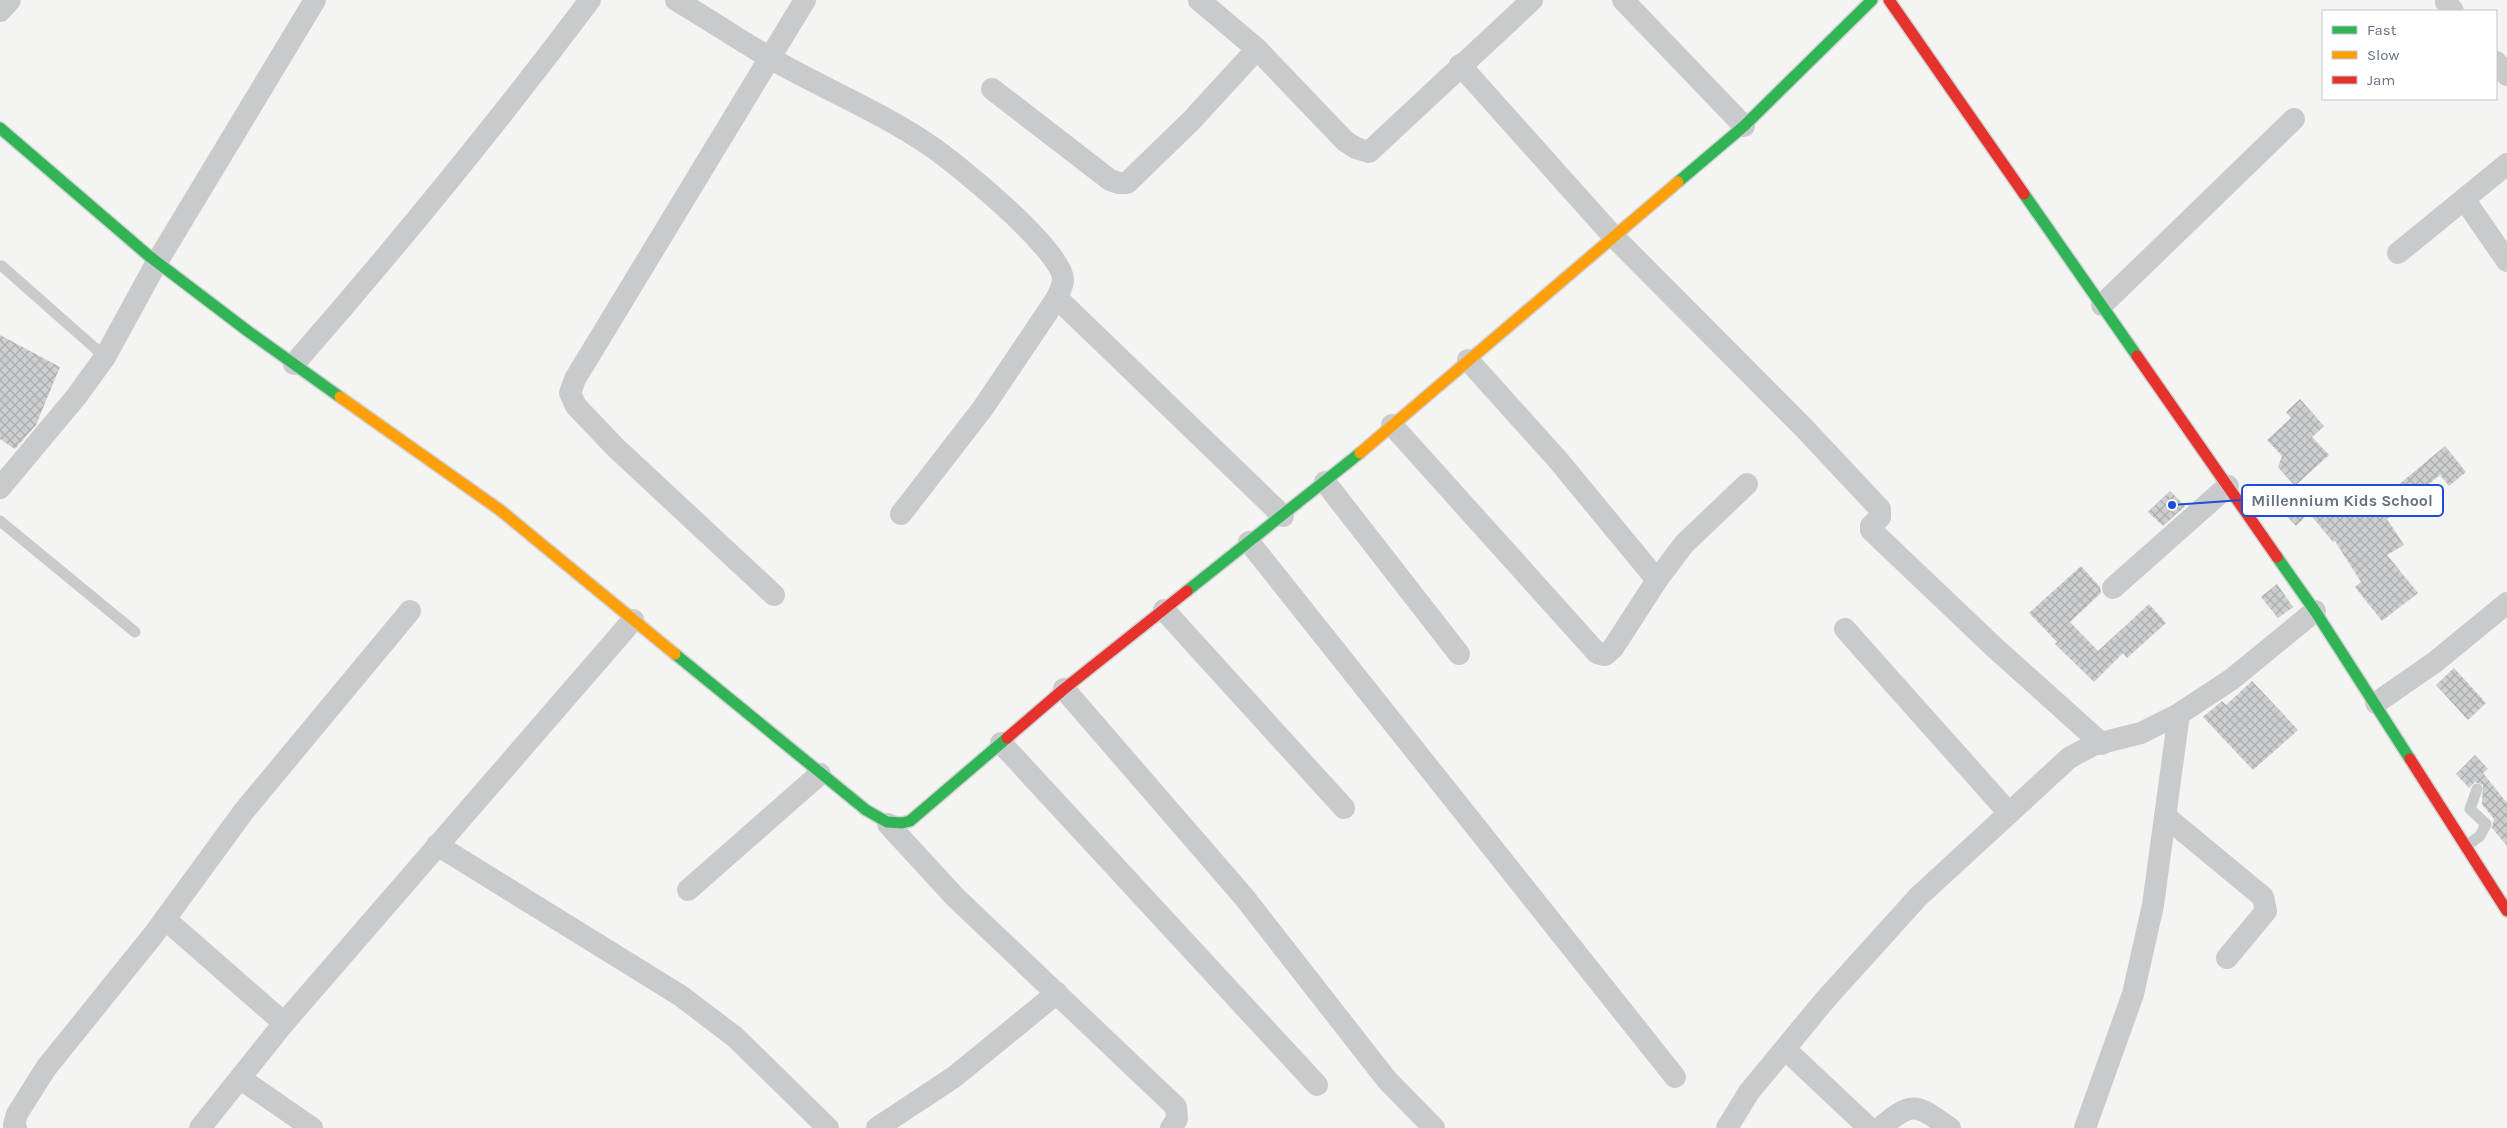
<svg xmlns="http://www.w3.org/2000/svg" width="2507" height="1128" font-family="Karla,sans-serif">
<defs>
<pattern id="building-cross-hatch" width="8" height="8" patternUnits="userSpaceOnUse" patternTransform="scale(1.25)"><rect width="8" height="8" fill="#cdcecf"/><path d="M0 0l8 8M0 8l8-8" fill="none" stroke="#aaacad"/></pattern>
</defs>
<rect width="100%" height="100%" fill="#f4f4f3"/>
<g fill="url(#building-cross-hatch)">
<path d="M0 335 60 367 36 425 15 449 0 439Z"/>
<path d="M2300 399 2324 426 2312 437 2329 455 2295 486 2278 467 2282 456 2267 440 2291 418 2286 412Z"/>
<path d="M2445 446 2466 472 2449 486 2440 475 2387 519 2404 545 2387 555 2418 593 2382 621 2355 587 2361 582 2335 541 2333 542 2309 513 2296 526 2282 511 2308 487 2330 509 2346 497 2361 516Z"/>
<path d="M2170 491 2185 506 2163 526 2148 512Z"/>
<path d="M2081 566 2100 587 2101 593 2070 622 2098 651 2149 604 2166 623 2127 658 2123 653 2094 682 2055 644 2057 642 2029 613Z"/>
<path d="M2277 584 2293 607 2278 618 2261 597Z"/>
<path d="M2454 668 2486 703 2468 720 2436 685Z"/>
<path d="M2252 681 2298 730 2253 770 2203 717 2222 701 2226 705Z"/>
<path d="M2475 755 2488 769 2483 773 2507 803V846L2492 828 2494 819 2482 804 2483 785 2475 782 2469 788 2456 774Z"/>
</g>
<g fill="none" stroke-linecap="round" stroke-linejoin="round">
<g stroke="#d1d2d2" stroke-width="14">
<g id="fast">
<path d="M0 128 149 256 249 332 340 397"/>
<path d="M1678 182 1744 126 1872 0"/>
<path d="M2024 194 2137 356"/>
<path d="M2277 557 2315 611 2410 759"/>
<path d="M1187 591 1360 453"/>
<path d="M675 654 866 810 887 822 902 823 910 821 1007 738"/>
</g>
</g>
<g stroke="#d1d2d2" stroke-width="14">
<g id="slow">
<path d="M340 397 500 510 675 654"/>
<path d="M1360 453 1678 182"/>
</g>
</g>
<g stroke="#d1d2d2" stroke-width="14">
<g id="jam">
<path d="M1889 0 2024 194"/>
<path d="M2137 356 2277 557"/>
<path d="M1007 738 1064 689 1187 591"/>
<path d="M2410 759 2507 911"/>
</g>
</g>
<g stroke="#c9cacb" stroke-width="11">
<path d="M2 266 105 357"/>
<path d="M0 521 135 632"/>
<path d="M2466 846 2480 836 2486 824 2470 809 2477 789"/>
</g>
<g stroke="#c9cacb" stroke-width="22">
<path d="M676 0C708 19 738 39 770 58 822 88 879 111 929 145 955 162 1064 251 1063 280 1063 285 1059 293 1057 298L983 408 901 514"/>
<path d="M1199 0 1257 49 1345 141 1356 148 1369 152 1532 0"/>
<path d="M1623 0 1744 126"/>
<path d="M2446 2 2453 11"/>
<path d="M0 11 10 0"/>
<path d="M2496 62 2507 75"/>
<path d="M1460 65 1613 236 1804 428 1880 509V517L1871 526V530L1994 647 2102 744"/>
<path d="M992 89 1110 180 1119 183H1127L1192 120 1257 49"/>
<path d="M2464 199 2507 261"/>
<path d="M2398 253 2507 164"/>
<path d="M1057 298 1283 516"/>
<path d="M2102 305 2294 119"/>
<path d="M1468 360 1558 460 1657 580"/>
<path d="M294 364C397 246 496 125 590 0"/>
<path d="M1392 425 1597 653 1605 655 1613 648 1657 580 1684 544 1747 484"/>
<path d="M1325 482 1459 654"/>
<path d="M0 488 76 397 105 357 157 262 315 0"/>
<path d="M1249 542 1675 1077"/>
<path d="M2113 588 2228 486"/>
<path d="M774 595 615 447 576 406 570 393 575 379 805 0"/>
<path d="M1164 610 1344 808"/>
<path d="M1845 629 2009 813"/>
<path d="M1064 689 1244 897 1387 1080 1434 1128"/>
<path d="M2376 703 2435 662 2507 603"/>
<path d="M1001 743 1317 1085"/>
<path d="M2165 816 2263 897 2266 911 2227 958"/>
<path d="M888 824 955 897 1176 1107 1177 1119 1171 1128"/>
<path d="M437 845 681 996 735 1037 828 1128"/>
<path d="M688 890 820 774"/>
<path d="M165 919 284 1023"/>
<path d="M1785 1049 1869 1128"/>
<path d="M241 1079 312 1128"/>
<path d="M16 1128 14 1125 17 1114 46 1068 154 934 244 811 410 611"/>
<path d="M200 1128 284 1023 633 620"/>
<path d="M877 1128 954 1077 1057 993"/>
<path d="M1727 1128 1749 1092 1825 1000 1918 897 2069 758 2093 745 2141 733 2179 714 2232 679 2315 611"/>
<path d="M1880 1128C1914 1099 1916 1105 1950 1128"/>
<path d="M2085 1128 2133 994 2153 905 2179 714"/>
</g>
<use href="#fast" stroke="#30b455" stroke-width="11"/>
<use href="#slow" stroke="#ff9f0a" stroke-width="11"/>
<use href="#jam" stroke="#e5322d" stroke-width="11"/>
</g>
<path fill="none" stroke="#1d4ed8" stroke-width="2" d="M2172 505L2242 500"/>
<circle fill="#1d4ed8" stroke="#fff" stroke-width="2" cx="2172" cy="505" r="5"/>
<rect fill="#fff" stroke="#1d4ed8" stroke-width="2" x="2242" y="485" width="201" height="31" rx="5"/>
<g font-size="16" text-anchor="middle" font-weight="bold" fill="#677181">
<text x="2342" y="506">Millennium Kids School</text>
</g>
<rect x="2322" y="10" width="175" height="90" fill="#ffffff" stroke="#c2c6cd"/>
<rect x="2332" y="26" width="25" height="8" fill="#30b455" stroke="#c2c6cd"/>
<text x="2367" y="35" font-size="15" fill="#677181">Fast</text>
<rect x="2332" y="51" width="25" height="8" fill="#ff9f0a" stroke="#c2c6cd"/>
<text x="2367" y="60" font-size="15" fill="#677181">Slow</text>
<rect x="2332" y="76" width="25" height="8" fill="#e5322d" stroke="#c2c6cd"/>
<text x="2367" y="85" font-size="15" fill="#677181">Jam</text>
</svg>
